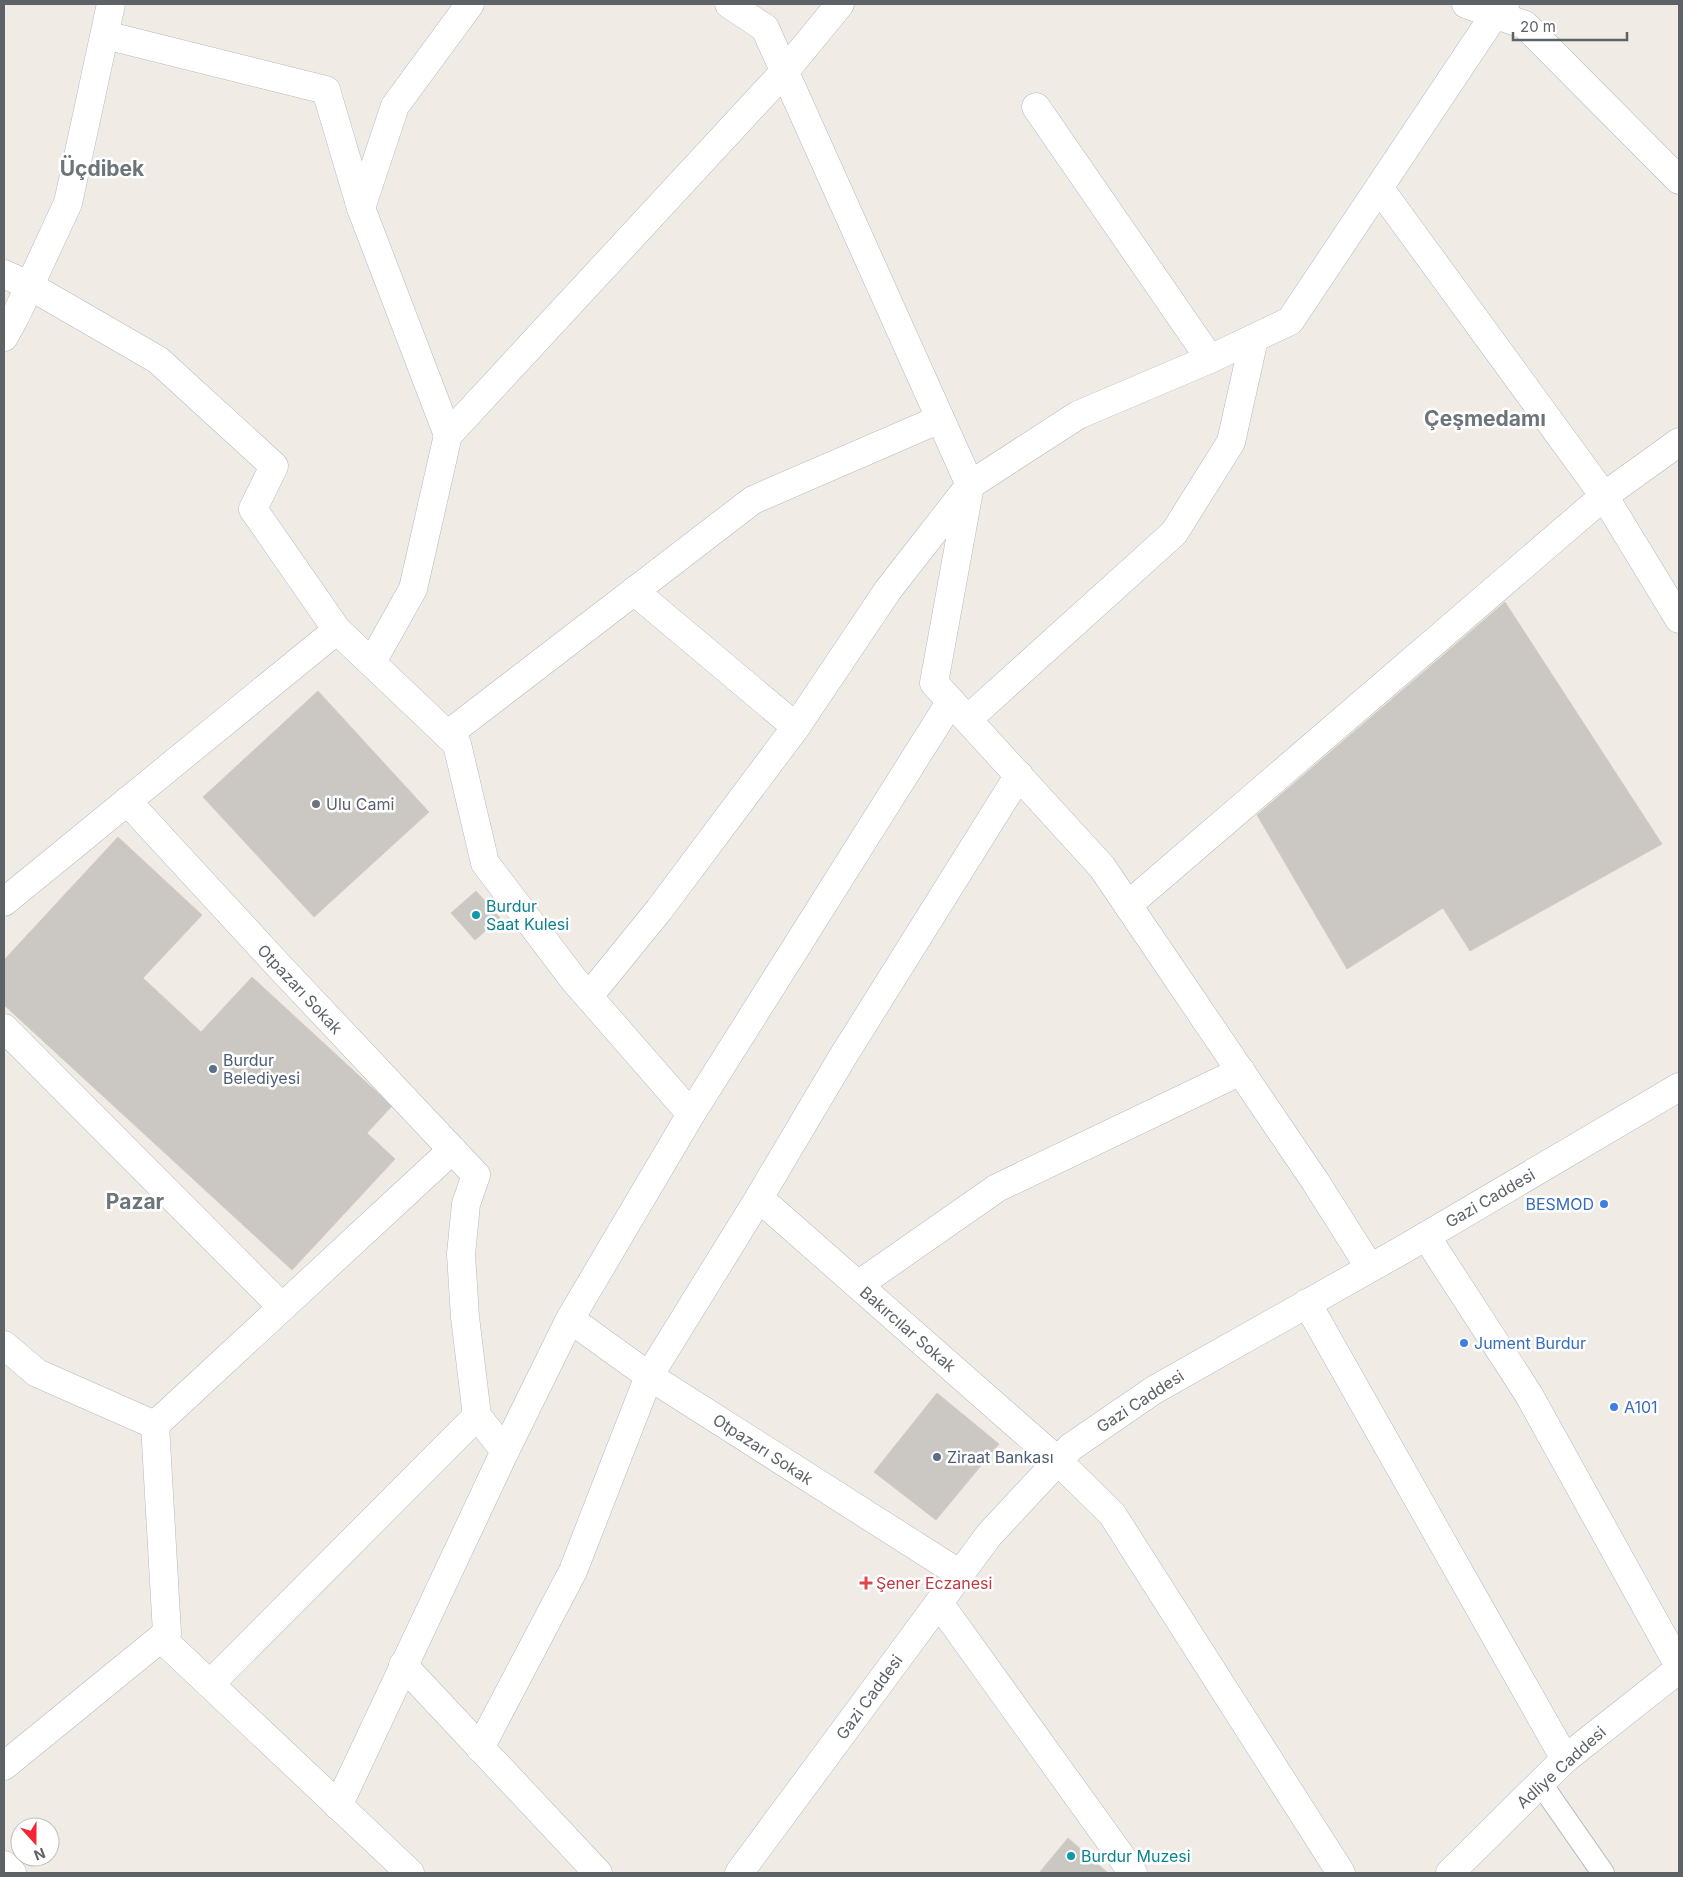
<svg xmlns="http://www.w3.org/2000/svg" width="1683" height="1877" font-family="Inter,sans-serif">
<rect width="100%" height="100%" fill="#f0ece5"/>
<g fill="#cbc7c2" stroke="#d5cdc3">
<path d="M1505 602 1662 844 1470 951 1443 908 1347 969 1257 815Z"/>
<path d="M318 691 429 812 314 917 203 797Z"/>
<path d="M118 837 202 915 143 978 201 1032 252 977 392 1106 367 1133 395 1159 292 1270 4 1005V960Z"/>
<path d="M476 891 500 918 475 940 451 913Z"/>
<path d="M937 1393 999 1444 936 1520 874 1472Z"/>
<path d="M1068 1838 1108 1873H1039Z"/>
</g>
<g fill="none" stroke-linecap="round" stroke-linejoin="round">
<g stroke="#b5b9bd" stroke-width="24">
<path id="lane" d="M1541 1784 1603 1873"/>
</g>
<g stroke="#b5b9bd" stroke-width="29">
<g id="street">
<path d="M729 4 765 28 970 485 934 683 1102 867 1315 1181 1370 1268"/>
<path d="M1466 4 1525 25 1679 180"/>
<path d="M105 35 326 90 361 208"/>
<path d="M1036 107 1210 359"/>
<path d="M1380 189 1604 496 1679 619"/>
<path d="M4 274 30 286 158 360 274 466 253 509 337 630 457 744 485 863 574 980 691 1114"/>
<path d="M4 337 16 315 68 203 111 4"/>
<path d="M448 435 361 208 395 106 470 4"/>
<path d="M634 591 796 727"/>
<path d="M372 662 413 589 448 435 785 71 840 4"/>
<path d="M968 719 1174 533 1231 442 1254 339"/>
<path d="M447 735 753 500 940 419"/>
<path d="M127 801 278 965 476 1175 466 1204 461 1254 465 1317 477 1416 505 1451"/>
<path d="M4 902 337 630"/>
<path d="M1128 905 1604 496 1679 442"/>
<path d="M589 996 659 910 796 727 888 590 970 485 1078 415 1210 359 1290 321 1495 14 1505 4"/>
<path d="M4 1028 282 1307"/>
<path d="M759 1198 1058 1461 1112 1514 1341 1873"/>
<path d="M1426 1236 1529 1395 1679 1666"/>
<path d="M858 1285 997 1188 1241 1071"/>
<path d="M1307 1303 1565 1759"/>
<path d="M570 1319 649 1376 960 1574"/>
<path d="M4 1345 37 1373 155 1425"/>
<path d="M155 1425 452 1150"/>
<path d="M939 1603 1133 1873"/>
<path d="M161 1638 410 1873"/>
<path d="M403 1665 598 1873"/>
<path d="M210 1684 477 1416"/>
<path d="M480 1748 573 1571 649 1376 759 1198 842 1058 1019 775"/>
<path d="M4 1766 167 1633 155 1425"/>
<path d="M338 1806 505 1451 570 1319 691 1114 951 701"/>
<path d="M4 1865 12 1873"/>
<path d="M1450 1873 1565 1759 1679 1669"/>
</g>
</g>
<g stroke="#b6bbc0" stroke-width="29">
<path id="secondary" d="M739 1873 989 1535 1071 1447 1154 1390 1404 1249 1679 1087"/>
</g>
<use href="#lane" stroke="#fff" stroke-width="22"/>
<use href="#street" stroke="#fff" stroke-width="28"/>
<use href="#secondary" stroke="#fff" stroke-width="28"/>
</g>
<circle fill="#6b7280" stroke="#fff" stroke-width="2" cx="316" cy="804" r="5"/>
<g fill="#0f9aa8" stroke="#fff" stroke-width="2">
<circle cx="476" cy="915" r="5"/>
<circle cx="1071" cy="1856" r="5"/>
</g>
<g fill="#5c6f8a" stroke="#fff" stroke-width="2">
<circle cx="213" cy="1069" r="5"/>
<circle cx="937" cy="1457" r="5"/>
</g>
<g fill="#3f7fe0" stroke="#fff" stroke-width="2">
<circle cx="1604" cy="1204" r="5"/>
<circle cx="1464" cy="1343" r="5"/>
<circle cx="1614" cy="1407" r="5"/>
</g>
<path fill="#e0444e" stroke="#fff" stroke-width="2" d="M863.5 1575.5h5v5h5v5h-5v5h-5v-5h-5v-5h5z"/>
<g text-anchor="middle" stroke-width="5" stroke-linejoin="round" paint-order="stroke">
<g font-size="16" fill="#5b616d" stroke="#fff" text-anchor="start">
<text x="326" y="810">Ulu Cami</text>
</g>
<g font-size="16" fill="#0d838f" stroke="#fff" text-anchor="start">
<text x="486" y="912">Burdur<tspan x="486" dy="18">Saat Kulesi</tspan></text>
<text x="1081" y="1862">Burdur Muzesi</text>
</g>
<g font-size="16" fill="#5d6267" stroke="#fff">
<text transform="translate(300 989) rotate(47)" y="6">Otpazarı Sokak</text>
<text transform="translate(1490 1198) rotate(-30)" y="6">Gazi Caddesi</text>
<text transform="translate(908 1329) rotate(41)" y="6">Bakırcılar Sokak</text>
<text transform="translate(1140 1401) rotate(-33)" y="6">Gazi Caddesi</text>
<text transform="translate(763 1449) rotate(33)" y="6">Otpazarı Sokak</text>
<text transform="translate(869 1697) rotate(-54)" y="6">Gazi Caddesi</text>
<text transform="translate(1561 1767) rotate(-42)" y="6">Adliye Caddesi</text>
</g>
<g font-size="16" fill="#4e5e75" stroke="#fff" text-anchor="start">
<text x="223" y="1066">Burdur<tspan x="223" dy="18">Belediyesi</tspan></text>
<text x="947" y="1463">Ziraat Bankası</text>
</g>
<g font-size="16" fill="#366cbe" stroke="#fff" text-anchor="start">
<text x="1594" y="1210" text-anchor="end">BESMOD</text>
<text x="1474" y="1349">Jument Burdur</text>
<text x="1624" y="1413">A101</text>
</g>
<g font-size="16" fill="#be3a42" stroke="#fff" text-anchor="start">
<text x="876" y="1589">Şener Eczanesi</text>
</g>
<g font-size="21" font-weight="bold" fill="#6d7579" stroke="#fff">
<text x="102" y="176">Üçdibek</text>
<text x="1485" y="426">Çeşmedamı</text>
<text x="135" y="1209">Pazar</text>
</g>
</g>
<rect width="1683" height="1877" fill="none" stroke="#5d6267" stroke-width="10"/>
<g transform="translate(35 1842) rotate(159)"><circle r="24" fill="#ffffff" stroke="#bec0c2"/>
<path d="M0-4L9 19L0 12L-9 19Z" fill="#f62534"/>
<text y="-8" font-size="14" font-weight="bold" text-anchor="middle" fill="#5d6267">N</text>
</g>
<path d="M1513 32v8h114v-8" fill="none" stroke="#5d6267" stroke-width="2.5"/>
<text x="1520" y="32" font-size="15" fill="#5d6267" stroke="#ffffff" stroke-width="4" paint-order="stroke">20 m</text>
</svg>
